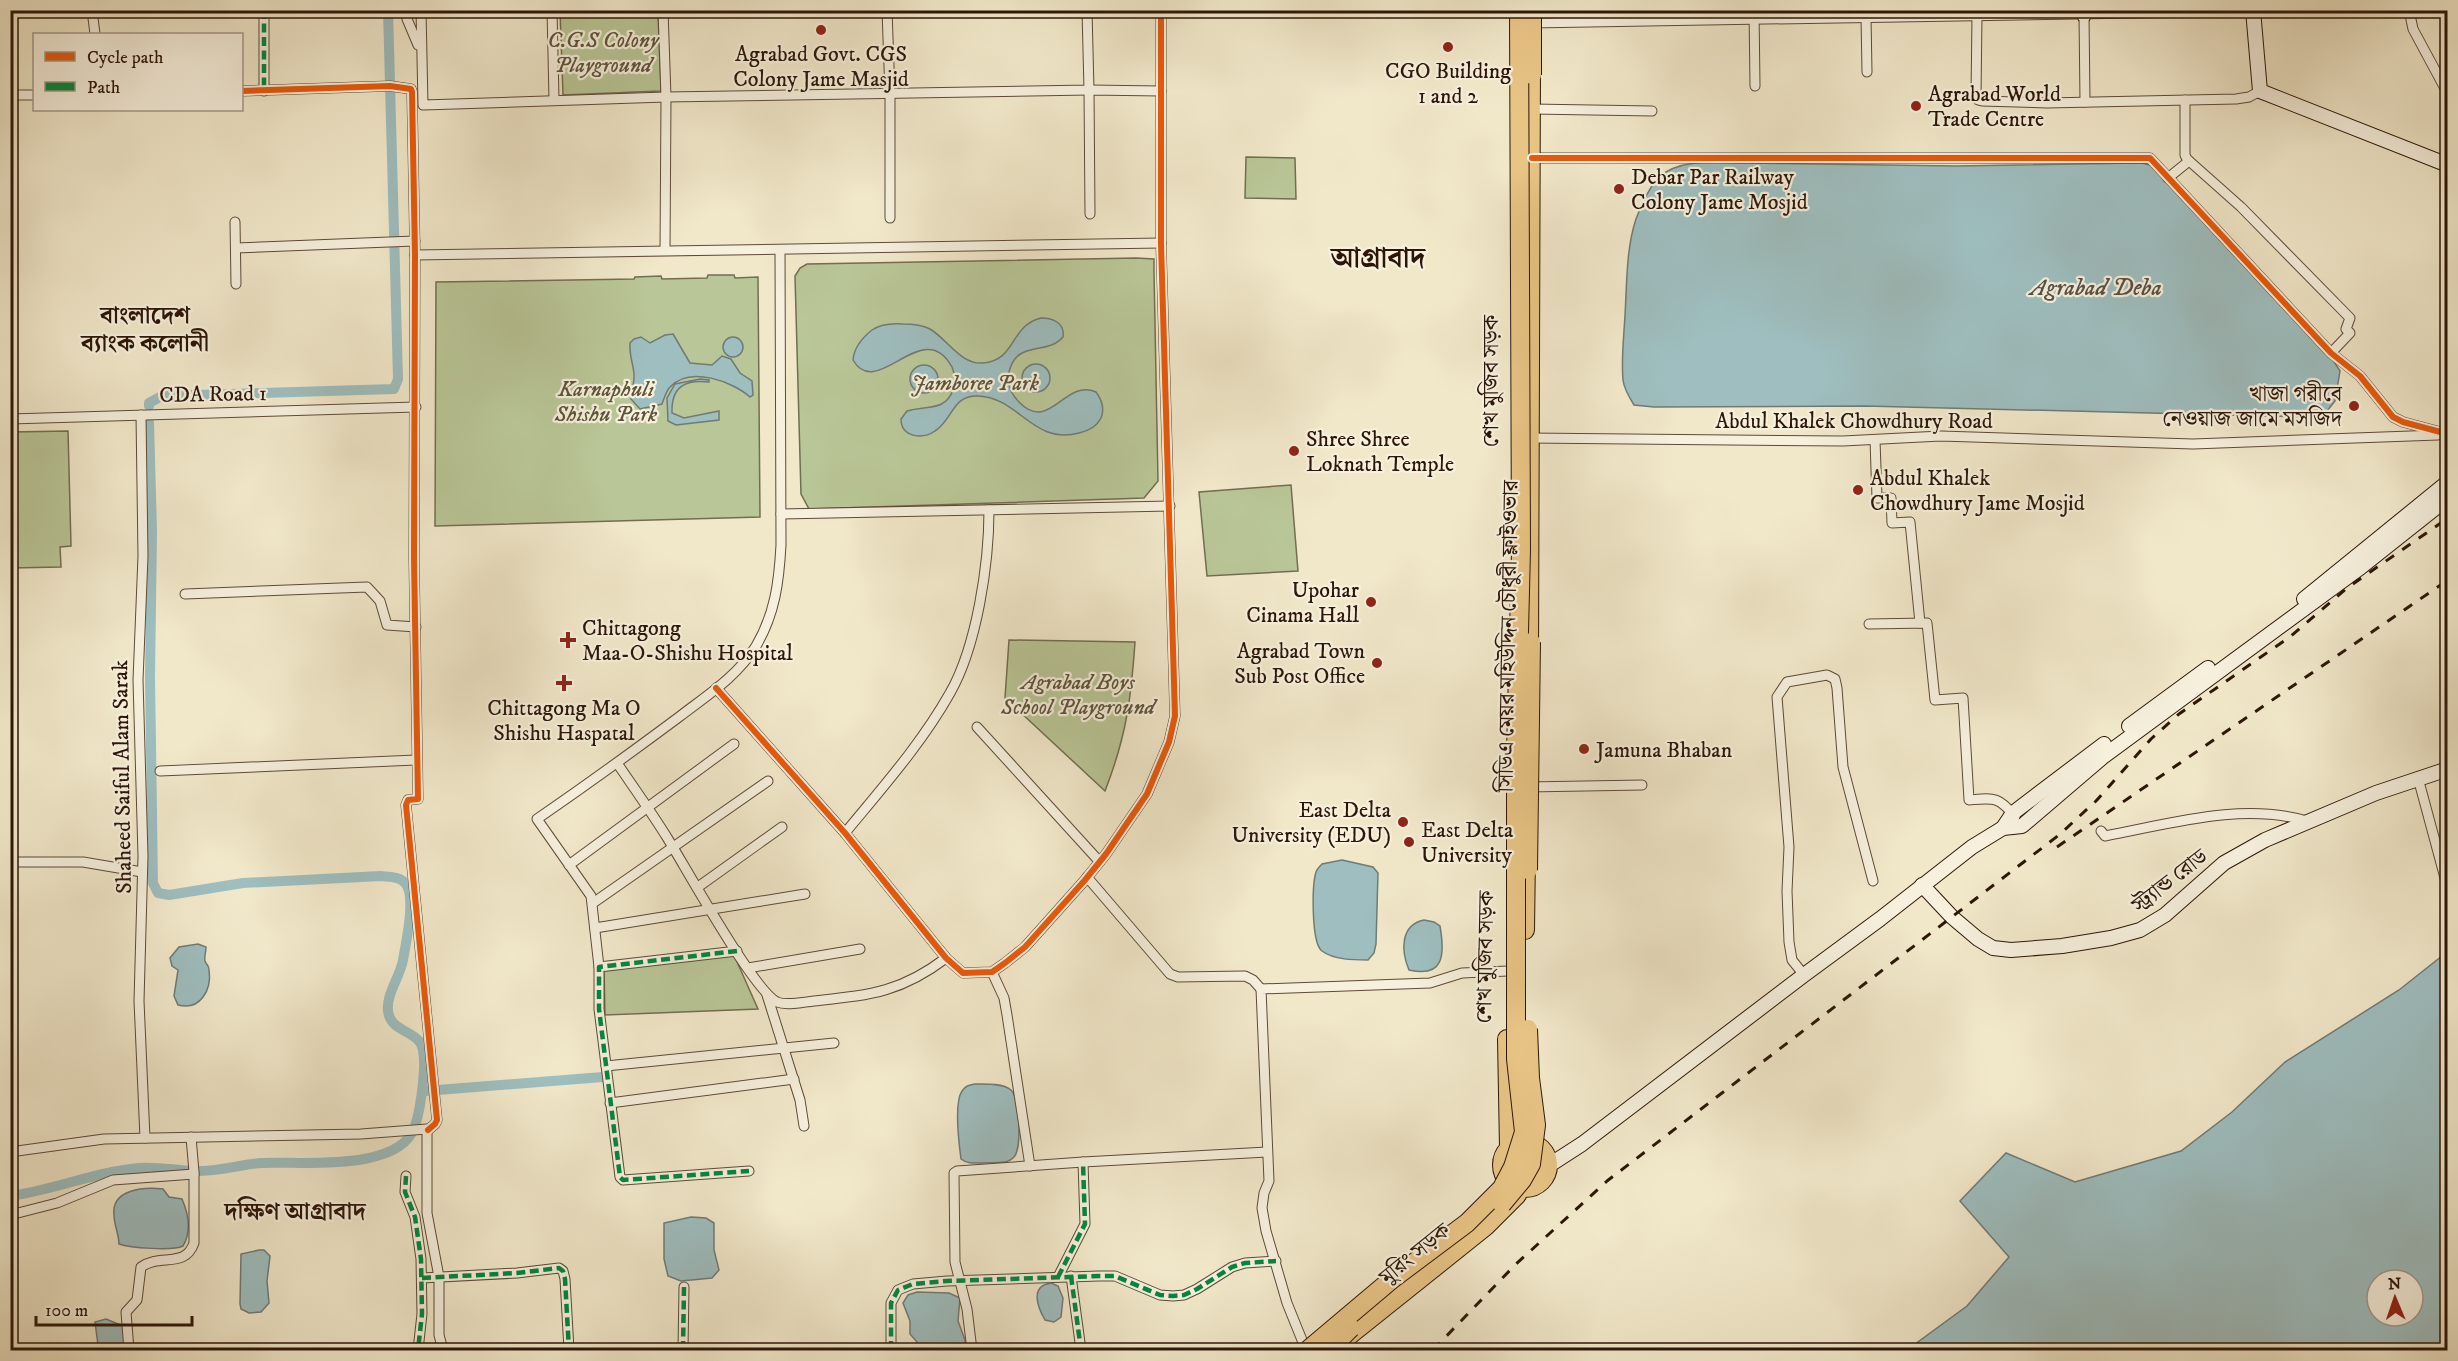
<svg xmlns="http://www.w3.org/2000/svg" width="2458" height="1361" font-family="'IM FELL DW Pica','Noto Serif Bengali',serif">
<rect width="100%" height="100%" fill="#f1e8ca"/>
<filter id="stains"><feTurbulence type="fractalNoise" baseFrequency=".00333" numOctaves="4"/><feColorMatrix values="0 0 0 0 .2 0 0 0 0 .09 0 0 0 0 .02 0 0 0 .5 -.17"/></filter>
<radialGradient id="worn" r=".72"><stop offset=".6" stop-color="#630" stop-opacity="0"/><stop offset="1" stop-color="#630" stop-opacity=".3"/></radialGradient>
<g fill="#b9c697" stroke="#726e50" stroke-width="1.5">
<path d="M560 11H658L661 91 563 95Z"/>
<path d="M1246 157 1295 158 1296 199 1245 198Z"/>
<path d="M1136 258 1154 259V272L1158 481 1144 498 809 509 801 494 795 276 800 268 807 264Z"/>
<path d="M708 275H734L735 278 758 277 760 517 435 526 436 282 634 279 635 277 661 276 662 279 707 278Z"/>
<path d="M68 431 71 546 60 547 61 567 11 568V432Z"/>
<path d="M1291 485 1298 571 1207 576 1199 492Z"/>
<path d="M1009 640 1135 642C1131 700 1126 737 1105 791L1005 698Z"/>
<path d="M734 955 758 1009 605 1015 604 970Z"/>
</g>
<g fill="#9ebebf" stroke="#707b76" stroke-width="1.5" fill-rule="evenodd">
<path d="M1747 163 1956 166 2141 163 2151 165 2333 360 2340 371 2335 401 2327 411 2311 417 1865 406 1654 407 1634 405C1629 397 1624 389 1623 380 1621 359 1624 336 1625 315 1627 283 1626 249 1636 219 1641 206 1649 188 1658 178 1679 157 1720 163 1747 163Z"/>
<path d="M1041 318C1053 318 1065 323 1063 337 1047 356 1017 339 1009 372 1007 383 1011 394 1019 402 1050 434 1064 378 1096 392 1102 400 1105 408 1101 418 1097 426 1088 431 1079 433 1033 445 1019 398 979 396 952 394 953 420 935 431 922 440 901 437 901 419L907 411C926 405 945 412 953 390 956 382 955 374 952 367 923 314 877 402 853 360 854 347 862 338 872 330 881 324 892 323 903 324 912 324 922 325 930 329 947 339 961 365 983 363 1017 360 1009 326 1041 318Z"/>
<path d="M673 334 690 363 712 365 722 356 731 359 740 373 752 381 753 395 750 397C733 382 690 365 670 387 666 391 664 399 662 404L640 409 631 399C631 391 635 381 634 374 633 363 629 355 630 343L634 339 641 337 650 343 665 335Z"/>
<circle cx="733" cy="347" r="10"/>
<circle cx="1036" cy="378" r="14"/>
<circle cx="924" cy="379" r="14"/>
<path d="M700 379 709 380V382C685 379 671 387 672 413L684 418 719 411V420L676 425 668 421 667 398 675 384Z"/>
<path d="M1342 860 1373 867 1378 873 1376 944 1374 953 1368 960C1354 960 1334 960 1322 951 1311 943 1312 885 1316 872 1317 869 1320 866 1322 864Z"/>
<path d="M1424 920 1434 922 1440 926C1445 955 1444 978 1409 970 1401 951 1400 925 1424 920Z"/>
<path d="M198 944 206 947C206 952 204 957 205 961 208 968 208 963 209 970 212 990 200 1011 178 1005L174 996 178 970 172 966 170 958 179 947Z"/>
<path d="M2447 952V1350H1907L1967 1306 2009 1257 1960 1201 2006 1153 2075 1182 2181 1151 2232 1112 2285 1062 2399 990ZM2377 1280H2413V1316H2377Z"/>
<path d="M975 1084C984 1084 1003 1083 1011 1090 1020 1098 1022 1148 1014 1157 1007 1165 993 1162 983 1163 975 1163 967 1164 961 1159 959 1144 954 1103 962 1091 965 1086 969 1085 975 1084Z"/>
<path d="M163 1189 169 1197 182 1199C188 1213 192 1231 183 1246 173 1251 130 1248 119 1244 119 1234 114 1225 114 1215 111 1189 144 1187 163 1189Z"/>
<path d="M691 1217 706 1218 714 1223V1250L719 1270 712 1278 681 1281 668 1276 664 1259V1223Z"/>
<path d="M259 1250H264L270 1256 267 1281 269 1303 261 1312 249 1313 241 1309 240 1304 241 1254Z"/>
<path d="M1051 1283 1058 1286 1063 1298 1061 1317 1054 1322 1045 1320C1037 1306 1030 1286 1051 1283Z"/>
<path d="M917 1292 949 1293 960 1298 958 1321 965 1340V1350H918L917 1342 910 1334V1321L903 1303 908 1295Z"/>
<path d="M106 1319 123 1326 126 1350H96L98 1345 95 1322Z"/>
</g>
<g fill="none" stroke-linecap="round" stroke-linejoin="round">
<g stroke="#9ebebf" stroke-width="10">
<path d="M149 406V403L162 396 394 389 398 379 388 10"/>
<path d="M425 1091 603 1077"/>
<path d="M10 1196C54 1190 95 1172 139 1168 157 1167 175 1170 193 1171 216 1172 238 1165 261 1163 300 1161 400 1173 415 1126 420 1111 430 1053 419 1041 409 1030 390 1029 388 1011 386 994 400 977 403 960 406 942 416 898 406 884 400 876 389 877 381 876L243 883 169 895 158 893 153 883 150 677 152 531 149 423"/>
</g>
<g stroke="#5d4a38" stroke-width="11">
<g id="street">
<path d="M92 10 95 34"/>
<path d="M264 10V91"/>
<path d="M407 10V19L418 45"/>
<path d="M421 10 423 105 666 97 665 250"/>
<path d="M552 10 554 100"/>
<path d="M663 10 666 97 1089 90 1087 10"/>
<path d="M887 10 890 94V218"/>
<path d="M1754 10 1755 86"/>
<path d="M2409 10 2413 29 2448 94"/>
<path d="M2084 15 2085 102"/>
<path d="M1977 16 1976 96 1978 100 1982 101 2047 103 2236 99 2249 97 2260 91"/>
<path d="M1866 17 1867 72"/>
<path d="M1531 23 2253 11"/>
<path d="M242 91 390 86 411 89 412 92 415 255 414 558 418 799 408 800 406 805 437 1120 435 1124 428 1130"/>
<path d="M10 95H34"/>
<path d="M2185 100V155L2187 159 2241 207 2350 318 2346 329 2350 333 2331 353"/>
<path d="M1532 109 1652 111"/>
<path d="M1532 158H2150L2331 353 2360 376 2393 417 2403 422 2448 434"/>
<path d="M2168 178 2189 161"/>
<path d="M1090 214 1089 90 1161 91"/>
<path d="M235 222 236 284"/>
<path d="M236 248 415 241"/>
<path d="M415 255 1161 243"/>
<path d="M141 415 143 556 138 680 143 856 139 1001 145 1138"/>
<path d="M10 419 416 407"/>
<path d="M1528 438 1843 441 1941 436 2193 444 2438 435"/>
<path d="M1875 440 1877 498H1891L1892 523 1910 522 1920 623"/>
<path d="M781 514 1170 506"/>
<path d="M185 594 367 587 380 601 387 625 416 627"/>
<path d="M1869 624 1927 623 1935 700 1963 698 1969 800C1993 798 1999 796 2015 817"/>
<path d="M716 688 845 833 946 958 963 973 992 972 1005 963 1025 947 1085 880 1106 854 1147 794 1169 742 1175 716 1161 243V10"/>
<path d="M977 727 1099 861"/>
<path d="M617 763C634 788 652 813 668 839 686 868 754 991 777 1002 787 1006 803 1002 814 1001 869 995 900 993 946 958"/>
<path d="M160 771 416 760"/>
<path d="M2418 778 2448 889"/>
<path d="M1527 787 1642 785"/>
<path d="M2101 831 2105 836C2170 824 2242 802 2307 821"/>
<path d="M845 833C882 788 922 743 950 693 977 646 989 563 989 510"/>
<path d="M10 862H83L142 872"/>
<path d="M569 865 734 744"/>
<path d="M1087 877 1170 974 1178 977 1245 976 1253 980 1261 989"/>
<path d="M698 887 782 827"/>
<path d="M593 903 768 781"/>
<path d="M595 928 805 894"/>
<path d="M737 951 599 967V1009L620 1177 623 1180 749 1171"/>
<path d="M599 967 591 896 537 819C585 786 632 752 679 717 706 696 737 677 756 646 775 614 779 582 781 545L780 250"/>
<path d="M748 968 860 949"/>
<path d="M992 972 1004 998 1007 1015 1030 1166"/>
<path d="M1804 975 1792 960 1789 942 1787 891 1789 847 1777 697 1787 682 1827 675 1835 679 1837 688 1843 767 1873 881"/>
<path d="M767 995 800 1100 804 1126"/>
<path d="M606 1066 834 1043"/>
<path d="M610 1103 794 1079"/>
<path d="M10 1152 104 1139 361 1134 427 1129V1213L439 1277V1335L443 1350"/>
<path d="M406 1176 405 1192 415 1217 421 1259 422 1314 418 1350"/>
<path d="M10 1215 57 1203 113 1180 194 1174"/>
<path d="M1071 1276 1081 1350"/>
<path d="M1058 1277 1085 1224 1083 1162"/>
<path d="M422 1278 517 1273 559 1268 563 1271 565 1279 569 1350"/>
<path d="M129 1350 126 1312 137 1300 141 1267C160 1253 185 1269 194 1243V1172L191 1137"/>
<path d="M683 1350 684 1287"/>
<path d="M891 1350V1303L898 1290 913 1284 947 1281 1099 1276H1115L1160 1295 1173 1296 1184 1295 1197 1289 1232 1267 1245 1263 1276 1261"/>
<path d="M972 1350 967 1309 955 1262 954 1173 957 1171 1083 1162 1267 1152"/>
<path d="M1306 1350 1287 1303 1266 1231 1262 1208 1264 1193 1269 1181 1261 989 1430 983 1462 973 1508 971"/>
</g>
</g>
<g stroke="#2c1608" stroke-width="16">
<g id="secondary">
<path d="M2253 10 2260 91 2448 165"/>
<path d="M2084 15V10"/>
<path d="M2304 599 2448 482"/>
<path d="M2129 726 2208 668"/>
<path d="M2003 828 2013 813 2104 744"/>
<path d="M1922 885 1952 917 1978 939 1993 948 2011 950 2062 946 2111 938 2140 930 2165 915 2224 863 2265 840 2376 793 2448 769"/>
<path d="M1548 1166 1582 1144 1804 975 1880 919 1972 847 2003 828 2022 826 2104 756 2361 567 2448 498"/>
</g>
</g>
<g stroke="#2c1608" stroke-width="20">
<g id="highway">
<path d="M1529 657 1531 60"/>
<path d="M1525 930 1526 855"/>
<path d="M1507 1039 1509 1148"/>
<circle cx="1525" cy="1165" r="23"/>
<path d="M1341 1342 1486 1226 1517 1195"/>
</g>
</g>
<use href="#street" stroke="#f6f0dd" stroke-width="9"/>
<use href="#secondary" stroke="#f6f0dd" stroke-width="14"/>
<use href="#highway" stroke="#e8c485" stroke-width="18"/>
<g stroke="#2c1608" stroke-width="3" stroke-dasharray="10 10" stroke-linecap="butt">
<path d="M2057 847 2448 580"/>
<path d="M1433 1350 1515 1265 1607 1181 2059 835 2096 801 2151 739 2179 714 2291 636 2347 588 2448 518"/>
</g>
<g stroke="#2c1608" stroke-width="20" stroke-linecap="butt">
<g id="highway-bridge">
<path d="M1532 75V10"/>
<path d="M1528 870 1531 642"/>
<path d="M1502 1204 1522 1180 1531 1164 1536 1125 1530 1078 1528 1029"/>
<path d="M1308 1350 1391 1280 1467 1223 1502 1188 1513 1167 1524 1132 1516 1059V752L1521 550 1519 10"/>
<path d="M1329 1350 1351 1328"/>
</g>
</g>
<use href="#highway-bridge" stroke="#e8c485" stroke-width="18"/>
<g stroke="#00873e" stroke-width="4.5" stroke-dasharray="9 4.5" stroke-linecap="butt">
<path d="M264 10V91"/>
<path d="M737 951 599 967V1009L620 1177 623 1180 749 1171"/>
<path d="M406 1176 405 1192 415 1217 421 1259 422 1314 418 1350"/>
<path d="M1071 1276 1081 1350"/>
<path d="M1058 1277 1085 1224 1083 1162"/>
<path d="M422 1278 517 1273 559 1268 563 1271 565 1279 569 1350"/>
<path d="M683 1350 684 1287"/>
<path d="M891 1350V1303L898 1290 913 1284 947 1281 1099 1276H1115L1160 1295 1173 1296 1184 1295 1197 1289 1232 1267 1245 1263 1276 1261"/>
</g>
<g stroke="#f6f0dd" stroke-width="10">
<g id="cycleway">
<path d="M242 91 390 86 411 89 412 92 415 255 414 558 418 799 408 800 406 805 437 1120 435 1124 428 1130"/>
<path d="M1532 158H2150L2331 353 2360 376 2393 417 2403 422 2448 434"/>
<path d="M716 688 845 833 946 958 963 973 992 972 1005 963 1025 947 1085 880 1106 854 1147 794 1169 742 1175 716 1161 243V10"/>
</g>
</g>
<use href="#cycleway" stroke="#e8590c" stroke-width="6"/>
</g>
<g fill="#8f2418" stroke="#f6f0dd" stroke-width="2">
<circle cx="821" cy="30" r="6"/>
<circle cx="1448" cy="47" r="6"/>
<circle cx="1916" cy="106" r="6"/>
<circle cx="1619" cy="189" r="6"/>
<circle cx="2354" cy="406" r="6"/>
<circle cx="1294" cy="451" r="6"/>
<circle cx="1858" cy="490" r="6"/>
<circle cx="1371" cy="602" r="6"/>
<path d="M565 631h6v6h6v6h-6v6h-6v-6h-6v-6h6z"/>
<circle cx="1377" cy="663" r="6"/>
<path d="M561 674h6v6h6v6h-6v6h-6v-6h-6v-6h6z"/>
<circle cx="1584" cy="749" r="6"/>
<circle cx="1403" cy="822" r="6"/>
<circle cx="1409" cy="842" r="6"/>
</g>
<g text-anchor="middle" stroke-width="4.5" stroke-linejoin="round" paint-order="stroke">
<g font-size="22" font-style="italic" fill="#5d543a" stroke="#f6f0dd">
<text x="603" y="47">C.G.S Colony<tspan x="603" dy="25">Playground</tspan></text>
<text x="975" y="390">Jamboree Park</text>
<text x="606" y="396">Karnaphuli<tspan x="606" dy="25">Shishu Park</tspan></text>
<text x="1078" y="689">Agrabad Boys<tspan x="1078" dy="25">School Playground</tspan></text>
</g>
<g font-size="22" fill="#2c1608" stroke="#f6f0dd" text-anchor="start">
<text x="821" y="61" text-anchor="middle">Agrabad Govt. CGS<tspan x="821" dy="25">Colony Jame Masjid</tspan></text>
<text x="1448" y="78" text-anchor="middle">CGO Building<tspan x="1448" dy="25">1 and 2</tspan></text>
<text x="1928" y="101">Agrabad World<tspan x="1928" dy="25">Trade Centre</tspan></text>
<text x="1631" y="184">Debar Par Railway<tspan x="1631" dy="25">Colony Jame Mosjid</tspan></text>
<text x="2342" y="401" text-anchor="end">খাজা গরীবে<tspan x="2342" dy="25">নেওয়াজ জামে মসজিদ</tspan></text>
<text x="1306" y="446">Shree Shree<tspan x="1306" dy="25">Loknath Temple</tspan></text>
<text x="1870" y="485">Abdul Khalek<tspan x="1870" dy="25">Chowdhury Jame Mosjid</tspan></text>
<text x="1359" y="597" text-anchor="end">Upohar<tspan x="1359" dy="25">Cinama Hall</tspan></text>
<text x="582" y="635">Chittagong<tspan x="582" dy="25">Maa-O-Shishu Hospital</tspan></text>
<text x="1365" y="658" text-anchor="end">Agrabad Town<tspan x="1365" dy="25">Sub Post Office</tspan></text>
<text x="564" y="715" text-anchor="middle">Chittagong Ma O<tspan x="564" dy="25">Shishu Haspatal</tspan></text>
<text x="1596" y="757">Jamuna Bhaban</text>
<text x="1391" y="817" text-anchor="end">East Delta<tspan x="1391" dy="25">University (EDU)</tspan></text>
<text x="1421" y="837">East Delta<tspan x="1421" dy="25">University</tspan></text>
</g>
<g font-size="22" fill="#2c1608" stroke="#f6f0dd">
<text transform="translate(1490 381) rotate(-90)" y="8">শেখ মুজিব সড়ক</text>
<text transform="translate(213 393) rotate(-1)" y="8">CDA Road 1</text>
<text x="1854" y="428">Abdul Khalek Chowdhury Road</text>
<text transform="translate(1507 636) rotate(-89)" y="8">সিডিএ মেয়র মহিউদ্দিন চৌধুরী ফ্লাইওভার</text>
<text transform="translate(121 777) rotate(-91)" y="8">Shaheed Saiful Alam Sarak</text>
<text transform="translate(2169 880) rotate(-38)" y="8">স্ট্র্যান্ড রোড</text>
<text transform="translate(1484 957) rotate(-89)" y="8">শেখ মুজিব সড়ক</text>
<text transform="translate(1414 1253) rotate(-39)" y="8">মুরিং সড়ক</text>
</g>
<g font-size="24" font-style="italic" fill="#545148" stroke="#f6f0dd">
<text x="2096" y="295">Agrabad Deba</text>
</g>
<g font-size="24" font-weight="bold" fill="#2c1608" stroke="#f6f0dd">
<text x="145" y="323">বাংলাদেশ<tspan x="145" dy="28">ব্যাংক কলোনী</tspan></text>
<text x="295" y="1219">দক্ষিণ আগ্রাবাদ</text>
</g>
<g font-size="28" font-weight="bold" fill="#2c1608" stroke="#f6f0dd">
<text x="1378" y="267">আগ্রাবাদ</text>
</g>
</g>
<rect width="2458" height="1361" fill="none" stroke="#f1e8ca" stroke-width="36"/>
<rect x="12" y="12" width="2434" height="1337" fill="none" stroke="#2c1608" stroke-width="3"/>
<rect x="18" y="18" width="2422" height="1325" fill="none" stroke="#2c1608" stroke-width="1.5"/>
<rect x="33" y="33" width="210" height="78" fill="#f6f0dd" stroke="#a59988" stroke-width="1.5"/>
<rect x="45" y="52" width="30" height="9" fill="#e8590c" stroke="#a59988" stroke-width="1.5"/>
<text x="87" y="63" font-size="18" fill="#2c1608">Cycle path</text>
<rect x="45" y="82" width="30" height="9" fill="#00873e" stroke="#a59988" stroke-width="1.5"/>
<text x="87" y="93" font-size="18" fill="#2c1608">Path</text>
<g transform="translate(2395 1298) rotate(358)"><circle r="28" fill="#f6f0dd" stroke="#a59988" stroke-width="1.5"/>
<path d="M0-4.5L10 22L0 15L-10 22Z" fill="#8f2418"/>
<text y="-9" font-size="16" font-weight="bold" text-anchor="middle" fill="#2c1608">N</text>
</g>
<path d="M36 1316v9h156v-9" fill="none" stroke="#2c1608" stroke-width="3"/>
<text x="45" y="1316" font-size="18" fill="#2c1608" stroke="#f6f0dd" stroke-width="4.5" paint-order="stroke">100 m</text>
<rect width="100%" height="100%" filter="url(#stains)"/>
<rect width="100%" height="100%" fill="url(#worn)"/>
</svg>
